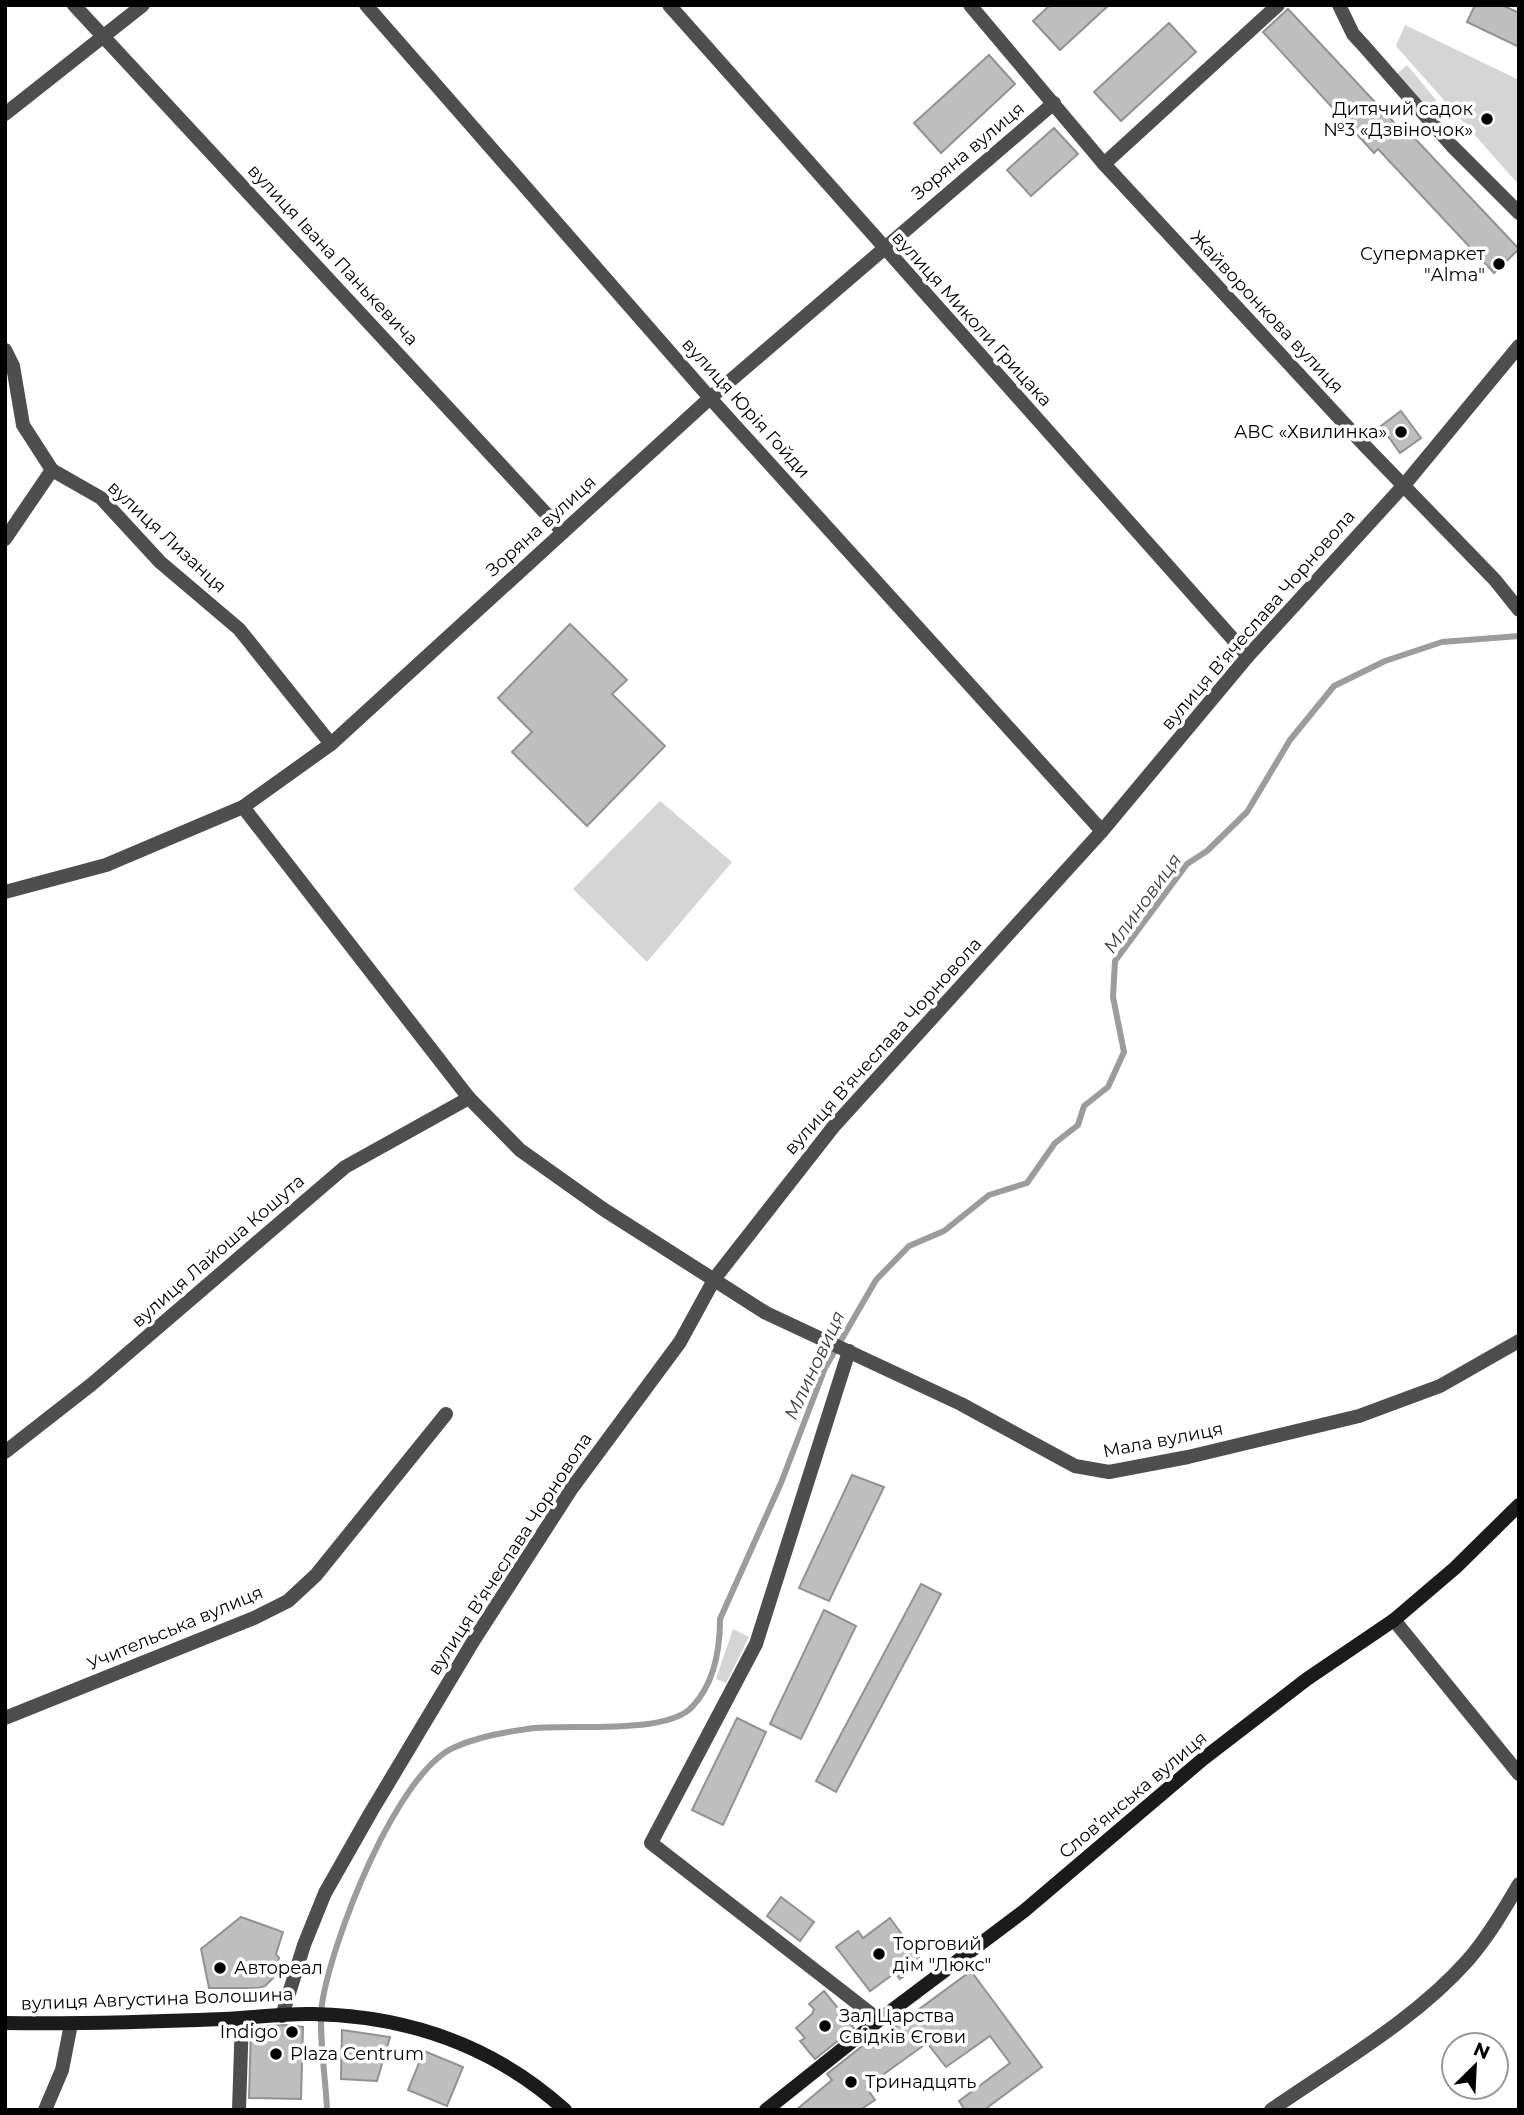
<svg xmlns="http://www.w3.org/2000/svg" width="1524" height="2115" font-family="Montserrat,sans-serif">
<rect width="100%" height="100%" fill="#fff"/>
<g fill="#d5d5d5">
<path d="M1405 25 1519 80V185L1396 46Z"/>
<path d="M1407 65 1437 101 1422 108 1395 76Z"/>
<path d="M660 801 732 862 647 962 573 889Z"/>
<path d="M733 1629 749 1637 726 1683 716 1679Z"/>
</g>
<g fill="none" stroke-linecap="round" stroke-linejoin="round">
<path stroke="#9c9c9c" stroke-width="6" d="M327 2110C326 2081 318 2030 322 2004 331 1943 396 1772 455 1747 475 1738 505 1732 527 1729 565 1723 665 1736 692 1707 714 1684 720 1649 720 1619L781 1483 825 1368 876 1280 909 1246 944 1231 989 1195 1027 1183 1055 1143 1078 1125 1084 1106 1108 1087 1124 1052 1113 997 1115 961 1187 864 1207 851 1247 812 1290 740 1334 686 1385 661 1442 642 1519 636"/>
</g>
<g fill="#bebebe" stroke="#929292" stroke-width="2">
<path d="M1050 5H1109L1060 50 1033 21Z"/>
<path d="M1475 5H1502L1519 13V47L1467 22Z"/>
<path d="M1288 9 1402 131 1405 128 1519 249 1494 273 1378 149 1374 153 1263 32Z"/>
<path d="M1169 23 1196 52 1121 121 1094 92Z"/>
<path d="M989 55 1015 84 941 153 914 123Z"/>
<path d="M1054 128 1078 154 1031 196 1007 170Z"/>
<path d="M1401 411 1421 438 1400 453 1381 426Z"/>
<path d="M570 624 627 680 612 694 665 746 587 826 512 752 532 732 498 698Z"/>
<path d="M852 1475 884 1487 829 1601 799 1588Z"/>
<path d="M921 1584 941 1594 836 1792 816 1781Z"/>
<path d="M824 1610 856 1626 801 1739 770 1724Z"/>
<path d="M737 1718 766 1732 723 1825 692 1810Z"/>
<path d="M781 1897 814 1922 800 1941 767 1916Z"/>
<path d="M241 1917 283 1932 276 1954 279 1958 274 1977 265 1986 258 1988H209L201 1949Z"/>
<path d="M890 1918 922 1962 900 1979 895 1973 870 1991 836 1947 858 1931 863 1938Z"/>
<path d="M971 1971 1042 2067 984 2110H965L959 2101 1010 2063 990 2036 946 2067 927 2043 866 2087 875 2100 860 2110H796L832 2080 827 2074 866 2043 869 2046Z"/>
<path d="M824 1991 854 2028 815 2059 800 2041 805 2038 796 2028 812 2014 814 2009 809 2004Z"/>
<path d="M286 2025 303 2027 301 2099 249 2098 251 2027Z"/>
<path d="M342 2030 390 2037 377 2081 341 2079Z"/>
<path d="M424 2051 463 2067 447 2106 408 2090Z"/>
</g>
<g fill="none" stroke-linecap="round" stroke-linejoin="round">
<g stroke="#4e4e4e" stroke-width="14">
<path d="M74 5 563 532"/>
<path d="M366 5 710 398 1102 831"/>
<path d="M669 5 1248 656"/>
<path d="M970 5 1104 164 1367 448 1495 580 1519 610"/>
<path d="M1339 5 1353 34 1364 46 1452 146 1519 213"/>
<path d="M5 114 143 5"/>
<path d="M1104 164 1278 5"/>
<path d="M5 350 13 366 23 425 52 470 101 498 160 562 239 629 331 744"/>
<path d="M5 539 52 470"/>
<path d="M243 807 469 1098 520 1150 603 1209 766 1313 961 1404 1075 1466 1109 1472 1188 1457 1359 1416 1440 1386 1519 1341"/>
<path d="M5 892 106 865 243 807 331 744 710 398 1054 103"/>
<path d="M849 1351 756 1644 651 1843 879 2020"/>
<path d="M5 1452 92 1384 345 1167 469 1098"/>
<path d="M1394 1620 1519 1774"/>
<path d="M5 1718 254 1618 288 1601 316 1575 446 1414"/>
<path d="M282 2016 304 1945 325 1893 371 1812 474 1640 572 1488 680 1342 715 1278 834 1126 1102 831 1248 656 1405 484 1519 346"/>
<path d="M45 2110 62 2070 71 2024"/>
<path d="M239 2110 242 2018"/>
<path d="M1271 2110C1337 2064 1414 2021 1468 1960 1488 1937 1504 1910 1519 1884"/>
</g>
<g stroke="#1b1b1b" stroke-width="14">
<path d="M5 2023C78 2024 150 2022 223 2019 253 2018 283 2013 313 2014 409 2016 494 2046 565 2110"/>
<path d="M766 2110 879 2020 1024 1911 1203 1759 1307 1679 1394 1620 1455 1568 1519 1505"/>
</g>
</g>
<g fill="#000" stroke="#fff" stroke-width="2.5">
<circle cx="1487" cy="119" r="7"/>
<circle cx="1499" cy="264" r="7"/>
<circle cx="1401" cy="432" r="7"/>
<circle cx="879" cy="1954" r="7"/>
<circle cx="220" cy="1968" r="7"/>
<circle cx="825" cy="2026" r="7"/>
<circle cx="292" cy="2032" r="7"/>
<circle cx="276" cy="2054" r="7"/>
<circle cx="851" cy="2082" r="7"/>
</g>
<g text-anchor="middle" stroke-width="7" stroke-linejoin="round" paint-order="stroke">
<g font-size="18" fill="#000" stroke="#fff" text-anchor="start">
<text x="1473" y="115" text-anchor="end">Дитячий садок<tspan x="1473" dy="21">№3 «Дзвіночок»</tspan></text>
<text x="1485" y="260" text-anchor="end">Супермаркет<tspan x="1485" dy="21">"Alma"</tspan></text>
<text x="1387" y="438" text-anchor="end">АВС «Хвилинка»</text>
<text x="893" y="1950">Торговий<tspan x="893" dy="21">дім "Люкс"</tspan></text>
<text x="234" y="1974">Автореал</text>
<text x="839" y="2022">Зал Царства<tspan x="839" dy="21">Свідків Єгови</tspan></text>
<text x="278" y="2038" text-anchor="end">Indigo</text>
<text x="290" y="2060">Plaza Centrum</text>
<text x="865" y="2088">Тринадцять</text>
</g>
<g font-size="18" fill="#000" stroke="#fff">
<text transform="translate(968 151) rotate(-40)" y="6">Зоряна вулиця</text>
<text transform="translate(333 255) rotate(47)" y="6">вулиця Івана Панькевича</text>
<text transform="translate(1267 312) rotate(47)" y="6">Жайворонкова вулиця</text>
<text transform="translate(972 319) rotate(48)" y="6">вулиця Миколи Грицака</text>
<text transform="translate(746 408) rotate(48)" y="6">вулиця Юрія Гойди</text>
<text transform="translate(541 526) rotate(-42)" y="6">Зоряна вулиця</text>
<text transform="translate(167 537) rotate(43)" y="6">вулиця Лизанця</text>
<text transform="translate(1258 620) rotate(-49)" y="6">вулиця Вʼячеслава Чорновола</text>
<text transform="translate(883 1046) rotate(-48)" y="6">вулиця Вʼячеслава Чорновола</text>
<text transform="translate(218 1251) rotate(-41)" y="6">вулиця Лайоша Кошута</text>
<text transform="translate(1163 1440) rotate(-11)" y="6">Мала вулиця</text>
<text transform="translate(510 1554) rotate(-57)" y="6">вулиця Вʼячеслава Чорновола</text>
<text transform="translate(175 1628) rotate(-23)" y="6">Учительська вулиця</text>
<text transform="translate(1133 1795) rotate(-40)" y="6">Словʼянська вулиця</text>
<text transform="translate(157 1999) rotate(-2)" y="6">вулиця Августина Волошина</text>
</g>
<g font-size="19" font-style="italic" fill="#3d3d3d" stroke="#fff">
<text transform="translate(1142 903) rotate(-54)" y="7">Млиновиця</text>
<text transform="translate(814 1365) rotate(-65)" y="7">Млиновиця</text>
</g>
</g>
<rect width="1524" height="2115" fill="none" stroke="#000000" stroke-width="14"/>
<g transform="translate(1475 2066) rotate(24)"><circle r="33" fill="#ffffff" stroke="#999999" stroke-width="2"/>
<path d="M0-5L12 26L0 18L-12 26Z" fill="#000000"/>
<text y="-10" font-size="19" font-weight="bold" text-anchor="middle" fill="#000000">N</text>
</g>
</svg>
